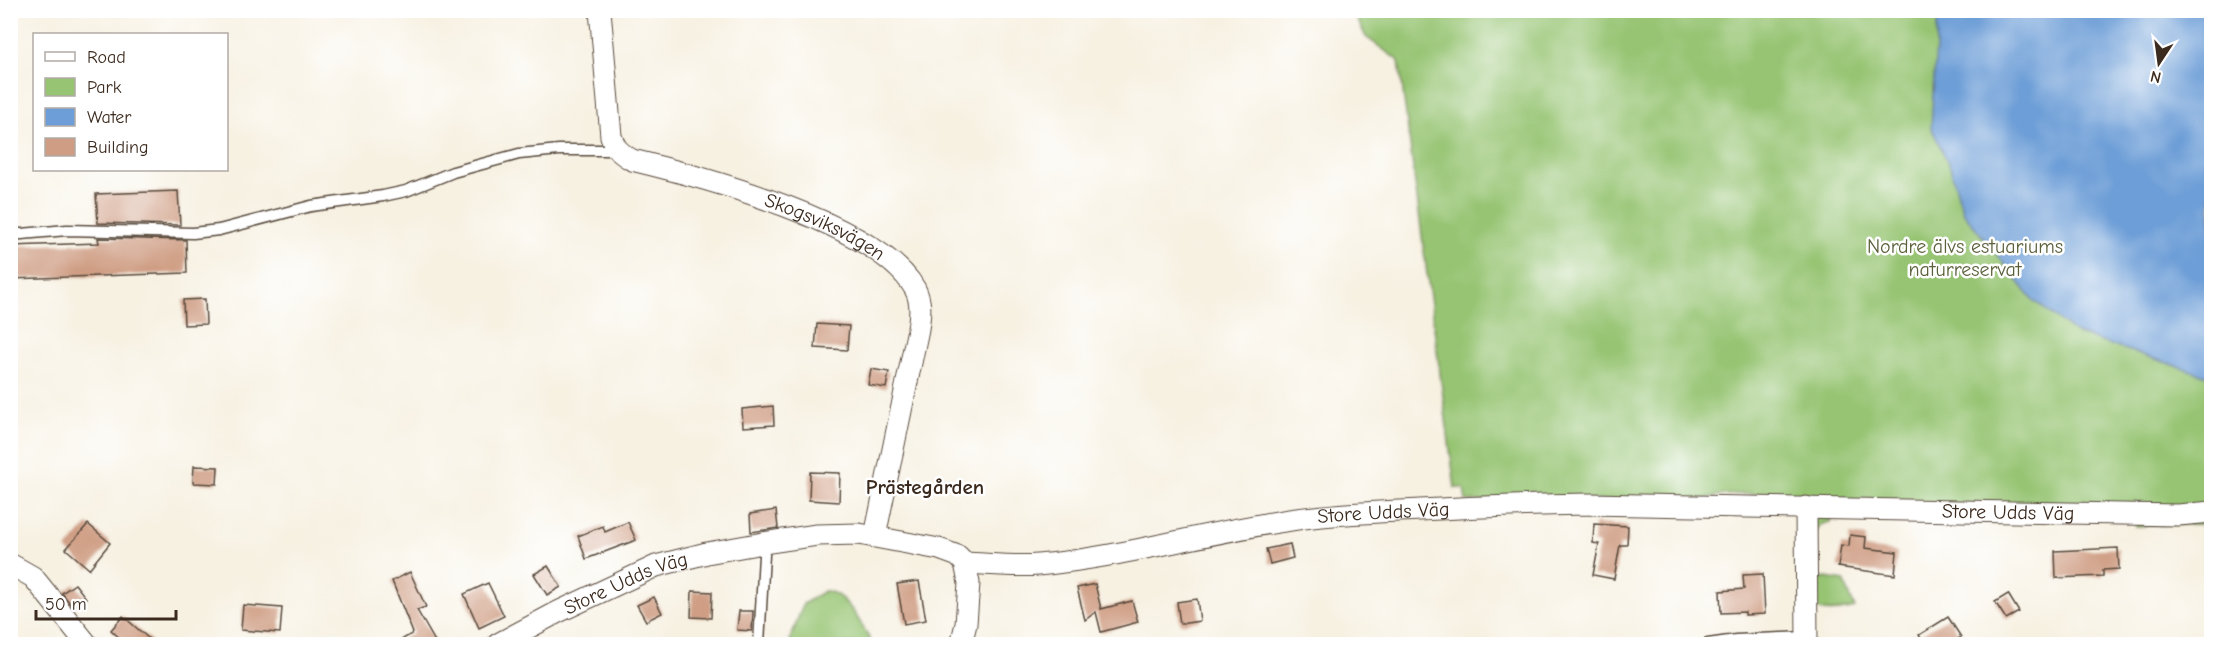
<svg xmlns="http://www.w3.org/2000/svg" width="2222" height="655" font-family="'Comic Neue',sans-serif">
<rect width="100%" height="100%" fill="#fff"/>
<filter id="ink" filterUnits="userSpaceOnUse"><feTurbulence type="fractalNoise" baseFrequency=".0167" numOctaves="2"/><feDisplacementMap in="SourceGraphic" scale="12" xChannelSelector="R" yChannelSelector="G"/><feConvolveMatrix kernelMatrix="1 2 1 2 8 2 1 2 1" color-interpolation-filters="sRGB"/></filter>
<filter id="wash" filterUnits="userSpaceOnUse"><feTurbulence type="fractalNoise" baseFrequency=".008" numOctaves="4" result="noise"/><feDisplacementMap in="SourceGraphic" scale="24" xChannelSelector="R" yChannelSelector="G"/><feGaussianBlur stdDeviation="1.35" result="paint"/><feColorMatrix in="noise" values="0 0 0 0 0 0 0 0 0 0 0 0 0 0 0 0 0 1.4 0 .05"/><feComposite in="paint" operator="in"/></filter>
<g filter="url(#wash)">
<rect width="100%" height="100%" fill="#f7f1e2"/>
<g fill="#96c472" stroke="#687748" stroke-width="1.5">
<path d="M1353 11H2211V526L2199 524 2136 526 2137 508 1804 503C1776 492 1728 491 1700 500L1466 501 1464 488H1455L1399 61 1366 37Z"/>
<path d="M1823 515 1831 519 1830 522C1821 523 1818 526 1815 535L1814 576 1844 581 1855 608C1842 611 1822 615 1813 606 1809 592 1810 533 1815 519Z"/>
<path d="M824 591C845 590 864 628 872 644H789L803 604Z"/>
</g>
<path fill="#6d9ed7" stroke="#54647a" stroke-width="1.5" d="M1938 11H2211V377L2077 334 2033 300 1963 212 1950 167 1931 127Z"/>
<g id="blocks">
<g fill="#cf9d83">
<path d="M178 191 180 225 98 223 96 194Z"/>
<path d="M98 238 186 240 187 273 10 279V246L99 243Z"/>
<path d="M205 299 206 324 184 325 183 300Z"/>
<path d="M817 324 849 326 847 350 815 348Z"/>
<path d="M871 369 889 372 886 388 868 385Z"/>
<path d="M773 406 774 425 743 427 742 409Z"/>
<path d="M194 466 218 467 217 484 193 483Z"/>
<path d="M810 472 840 473 839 502 809 500Z"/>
<path d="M776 510 778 528 751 532 750 514Z"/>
<path d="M628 522 636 540 586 559 578 536 603 526 605 532Z"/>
<path d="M88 524 110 543 89 569 66 549Z"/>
<path d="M1594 524 1628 526 1627 545H1620L1614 579 1593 575 1599 544 1593 543Z"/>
<path d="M1850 535 1866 537 1865 548 1897 552 1895 575 1838 567 1841 545 1849 546Z"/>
<path d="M1290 544 1293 558 1270 564 1266 549Z"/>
<path d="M2118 548 2119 569 2103 570V576L2056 578 2055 551Z"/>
<path d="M548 566 561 587 547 595 534 574Z"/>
<path d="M410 572 426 607 417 610 437 645H393L413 633 392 581Z"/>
<path d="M1763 574 1765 614 1745 615V612L1721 613 1720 591 1744 589 1743 575Z"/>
<path d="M919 581 926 620 904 624 897 584Z"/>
<path d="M488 583 504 616 479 628 464 594Z"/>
<path d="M75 584 86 598 73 607 62 593Z"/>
<path d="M1095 584 1101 609 1132 601 1138 622 1101 632 1096 612 1085 620 1077 588Z"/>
<path d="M692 591 712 592 711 618 691 617Z"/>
<path d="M2008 594 2019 612 2006 619 1995 602Z"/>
<path d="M654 597 662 613 646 621 637 605Z"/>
<path d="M1197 599 1200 621 1180 624 1177 602Z"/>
<path d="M243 605 282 608 280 633 241 630Z"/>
<path d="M739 611H753L752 631 737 630Z"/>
<path d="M123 616 156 645H127L111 630Z"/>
<path d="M1948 617 1961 637 1949 645H1925L1919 635Z"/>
</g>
</g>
</g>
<g filter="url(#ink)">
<use href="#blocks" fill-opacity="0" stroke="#57483b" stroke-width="1.5"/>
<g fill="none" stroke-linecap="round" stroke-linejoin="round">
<g stroke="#57483b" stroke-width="13">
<g id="service">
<path d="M10 235 67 230 193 233 219 230 311 206 383 196 406 191 453 172 519 154 559 150H607L614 147"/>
<path d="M759 644 764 555 763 543"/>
<path d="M1708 644 1736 640 1807 637"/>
</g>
</g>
<g stroke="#57483b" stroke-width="23">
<g id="minor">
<path id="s1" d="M600 10 611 136C615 149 620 153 632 160 703 177 879 224 915 289 922 302 920 316 918 329L875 536"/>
<path d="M1806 507 1807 644"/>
<path id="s2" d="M965 563C990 564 1014 567 1038 565 1125 557 1210 531 1297 519 1338 513 1379 512 1420 510 1476 507 1532 505 1588 504L2178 515 2212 512"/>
<path d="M10 564 33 577 87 644"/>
<path id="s3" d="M498 644 558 612 656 566 707 553 763 543 817 535 859 534 939 549 958 556 965 563 969 583 966 624 961 644"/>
</g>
</g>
<use href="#service" stroke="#fff" stroke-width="10"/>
<use href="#minor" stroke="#fff" stroke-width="21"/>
</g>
</g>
<g text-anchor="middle" stroke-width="5" stroke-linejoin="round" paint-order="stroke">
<g font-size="20" fill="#3b2a1e" stroke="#fff">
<text dy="7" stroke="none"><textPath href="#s1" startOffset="364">Skogsviksvägen</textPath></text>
<text dy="7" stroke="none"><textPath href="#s2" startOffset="1048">Store Udds Väg</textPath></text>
<text dy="7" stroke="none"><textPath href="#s2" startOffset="423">Store Udds Väg</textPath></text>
<text dy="7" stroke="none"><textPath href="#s3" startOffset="142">Store Udds Väg</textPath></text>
</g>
<g font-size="20" fill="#5b603b" stroke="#fff">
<text x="1965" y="253">Nordre älvs estuariums<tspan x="1965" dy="23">naturreservat</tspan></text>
</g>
<g font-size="21" font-weight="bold" fill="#3b2a1e" stroke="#fff">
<text x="925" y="494">Prästegården</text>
</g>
</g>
<rect width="2222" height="655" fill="none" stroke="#fff" stroke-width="36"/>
<rect x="33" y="33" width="195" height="138" fill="#ffffff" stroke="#b1aaa5" stroke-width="1.5"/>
<rect x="45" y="52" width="30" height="9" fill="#ffffff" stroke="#b1aaa5" stroke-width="1.5"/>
<text x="87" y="63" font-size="18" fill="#3b2a1e">Road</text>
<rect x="45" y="78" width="30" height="18" fill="#96c472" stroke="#b1aaa5" stroke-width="1.5"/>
<text x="87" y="93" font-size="18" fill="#3b2a1e">Park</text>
<rect x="45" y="108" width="30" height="18" fill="#6d9ed7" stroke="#b1aaa5" stroke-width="1.5"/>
<text x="87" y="123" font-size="18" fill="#3b2a1e">Water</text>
<rect x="45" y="138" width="30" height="18" fill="#cf9d83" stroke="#b1aaa5" stroke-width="1.5"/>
<text x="87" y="153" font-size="18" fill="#3b2a1e">Building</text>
<g transform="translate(2159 63) rotate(193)" stroke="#ffffff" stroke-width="4.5" paint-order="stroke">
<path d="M0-4.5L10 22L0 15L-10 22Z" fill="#3b2a1e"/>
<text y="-9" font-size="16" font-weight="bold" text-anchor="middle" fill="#3b2a1e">N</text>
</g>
<path d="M36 610v9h140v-9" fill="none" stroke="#3b2a1e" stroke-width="3"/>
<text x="45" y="610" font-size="18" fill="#3b2a1e" stroke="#ffffff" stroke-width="4.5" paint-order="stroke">50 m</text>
</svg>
